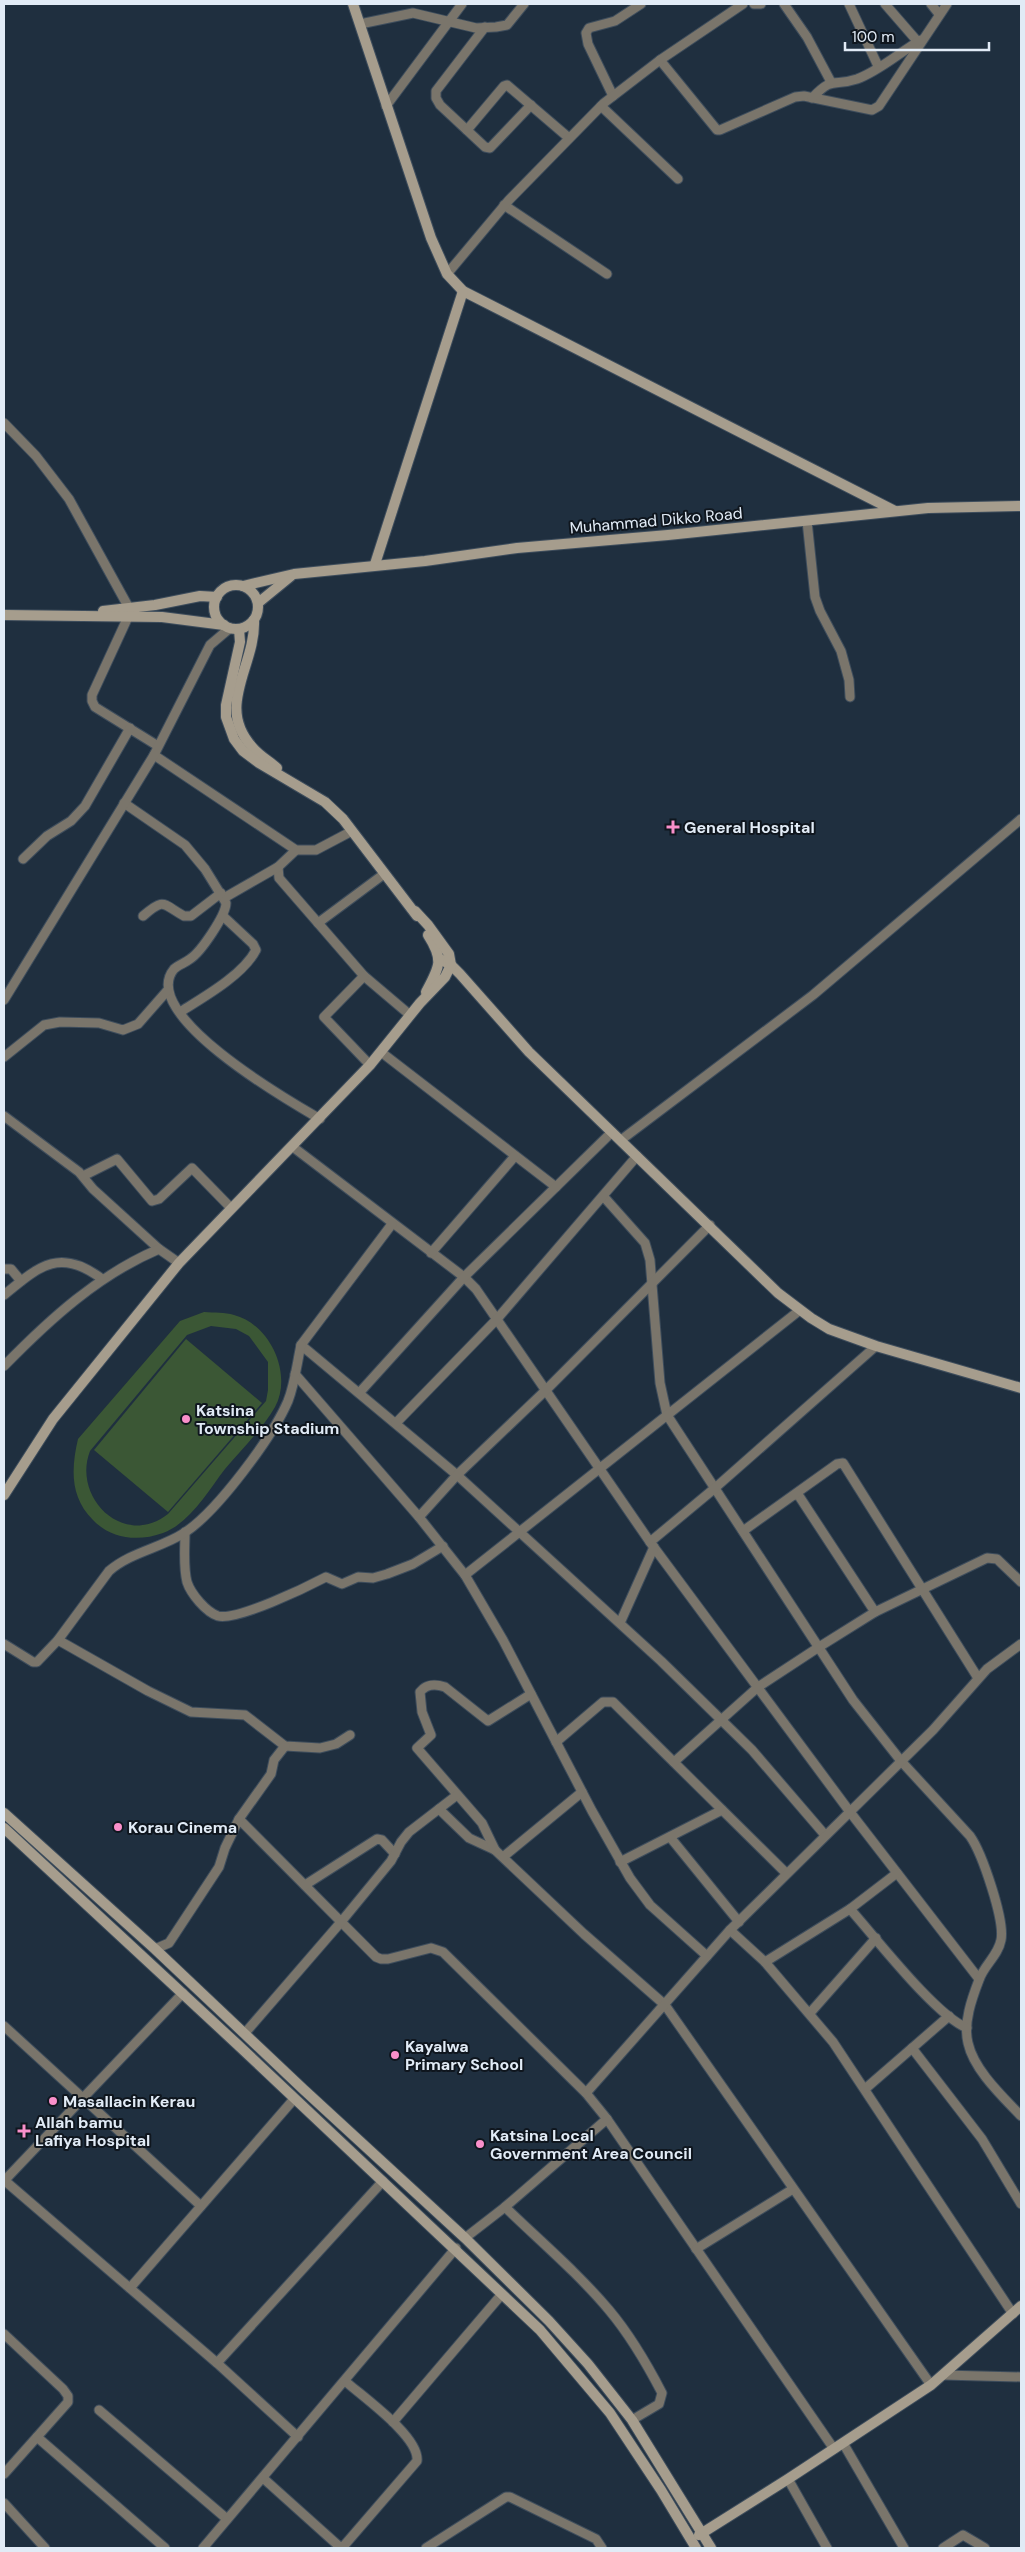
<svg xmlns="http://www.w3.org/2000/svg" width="1025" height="2552" font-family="'DM Sans',sans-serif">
<rect width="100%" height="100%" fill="#1f2f3f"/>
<g fill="#3b5735" fill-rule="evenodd">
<path d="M204 1312C214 1313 225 1312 234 1315 270 1324 293 1374 275 1407 263 1428 241 1450 225 1469 208 1491 190 1523 163 1533 138 1542 111 1539 93 1520 70 1497 71 1469 78 1439L180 1321ZM211 1326 236 1329 249 1336 268 1362V1390L266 1401 168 1514C123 1549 72 1497 90 1451L187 1335Z"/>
<path d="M186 1339 262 1403 168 1512 94 1450Z"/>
</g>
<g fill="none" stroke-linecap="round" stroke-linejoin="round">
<g stroke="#3e4d5c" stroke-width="11">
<g id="street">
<path d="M754 4H761"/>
<path d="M784 4 807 37 831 82"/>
<path d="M849 4 878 66"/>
<path d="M885 4 918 42"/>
<path d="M931 4 939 14"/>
<path d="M360 24 413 13 476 28 496 27 507 25 524 4"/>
<path d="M485 27 436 91V98L440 105 485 147 490 148 531 105"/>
<path d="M660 60 717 130H720L795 97 804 96 872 110 879 106 947 4"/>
<path d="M613 96 588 44 586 33 589 28 615 21 641 4"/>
<path d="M812 98C834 75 833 87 857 79 879 71 900 52 921 40"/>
<path d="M386 106 462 4"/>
<path d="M601 106 678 179"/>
<path d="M467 130 504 86 507 85 569 138"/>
<path d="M504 205 607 274"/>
<path d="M447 274 509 200 604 103 660 60 743 4"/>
<path d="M4 423 36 456 69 499 129 608"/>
<path d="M807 521 815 597 820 611 841 651 849 680 850 697"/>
<path d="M128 617 92 695V701L95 707 158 746"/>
<path d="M154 755 296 850H316L352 831"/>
<path d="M124 803 185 845 205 869 226 903C226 915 201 952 190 959 185 963 178 965 174 969 137 1014 289 1101 320 1119"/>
<path d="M23 859 47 836 71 821 85 806 130 728"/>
<path d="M278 867 279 878 364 976 410 1015"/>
<path d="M224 898 278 867 296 850"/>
<path d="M143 916C165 897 162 904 184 916H191L221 893"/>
<path d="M318 923 384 874"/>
<path d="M364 976 324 1017 370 1065"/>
<path d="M4 1000 154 755 210 645 230 628"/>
<path d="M180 1012C204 997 243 975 256 950L253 944 224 917"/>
<path d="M381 1052 556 1187"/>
<path d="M4 1057 44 1025 60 1022 99 1023 123 1030 138 1024 167 991"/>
<path d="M4 1116 79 1172 93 1189 159 1249 179 1263"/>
<path d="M621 1140 813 995 1021 819"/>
<path d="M293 1147 464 1277 476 1289 650 1542 850 1812 979 1979"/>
<path d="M83 1176 117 1159 152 1201 159 1199 192 1168 231 1208"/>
<path d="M604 1197 645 1243 650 1260 660 1383 667 1415 853 1700 901 1761 970 1836C982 1853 1005 1920 1001 1940 998 1956 984 1965 979 1980 972 1998 963 2023 968 2043 974 2070 1002 2096 1021 2116"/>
<path d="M392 1224 301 1345 457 1475 661 1661 752 1750 825 1835"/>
<path d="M431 1253 515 1156"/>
<path d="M4 1269H11L21 1281"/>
<path d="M4 1295C39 1266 60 1247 102 1279"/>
<path d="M4 1366C50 1319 98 1275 159 1249"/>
<path d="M295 1374 419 1517 465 1575 503 1640 592 1811 630 1878 650 1905 707 1956"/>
<path d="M360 1392 464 1277 612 1132"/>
<path d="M396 1423 497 1319 637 1156"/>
<path d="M795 1495 799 1496 875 1612"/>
<path d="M419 1517 457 1475 546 1390 710 1225"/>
<path d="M743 1531 837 1464 843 1463 978 1678"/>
<path d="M185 1532C185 1548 183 1566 187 1582 191 1594 206 1612 218 1616 237 1621 307 1587 326 1577L342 1584 358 1577 373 1578 387 1574 413 1564 443 1546"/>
<path d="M650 1542 715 1488 876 1346"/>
<path d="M465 1575 800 1310"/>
<path d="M620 1623 654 1547"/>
<path d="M58 1640 148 1691 191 1712 245 1715 285 1746 320 1748 336 1744 350 1735"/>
<path d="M4 1644 33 1662H37L58 1640 109 1571C131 1552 161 1548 184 1533 217 1512 273 1436 288 1401 295 1383 297 1363 301 1345"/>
<path d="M556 1742 603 1702H613L786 1873"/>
<path d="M674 1762 758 1687 819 1647 875 1612 987 1558 997 1559 1021 1582"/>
<path d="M439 1809 469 1838 495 1850 584 1934 665 2005 931 2385"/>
<path d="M239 1819 376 1957 381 1959H388L431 1948 443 1952 586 2093 607 2119 834 2449"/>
<path d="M670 1837 739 1922"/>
<path d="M495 1850 482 1823 417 1748 431 1735 422 1712 420 1692C426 1684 436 1684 445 1687L488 1721 531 1694"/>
<path d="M503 1857 582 1792"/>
<path d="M620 1862 722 1810"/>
<path d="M305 1885 377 1839 382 1840 395 1854"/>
<path d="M850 1909C876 1938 935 2015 967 2028"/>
<path d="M730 1930 765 1962 833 2042 1013 2314"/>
<path d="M155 1949 169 1943 219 1867 225 1848 239 1819 271 1774 274 1760 285 1746"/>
<path d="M765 1962 850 1909 897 1873"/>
<path d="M810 2013 876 1938"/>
<path d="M4 2026 201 2206"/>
<path d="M245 2033 341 1922 391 1861 401 1842 409 1832 457 1795"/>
<path d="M912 2048 982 2139 1021 2204"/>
<path d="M865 2089 949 2016"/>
<path d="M586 2093 730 1930 933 1730 987 1669 1021 1644"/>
<path d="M4 2180 217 2363 298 2437"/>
<path d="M4 2181 183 1993"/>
<path d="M505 2207C540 2241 578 2273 609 2310 630 2335 647 2364 662 2393L659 2404 632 2420"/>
<path d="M465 2238 505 2207 607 2119"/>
<path d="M696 2249 793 2189"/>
<path d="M130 2288 294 2099"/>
<path d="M4 2334 63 2389 68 2396V2402L4 2474"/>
<path d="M217 2363 383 2181"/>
<path d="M943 2375 1021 2377"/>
<path d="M99 2410 227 2519"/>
<path d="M393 2422 502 2294"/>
<path d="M37 2437 165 2548"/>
<path d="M843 2443 904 2548"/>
<path d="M263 2478 341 2548"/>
<path d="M788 2479 827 2548"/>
<path d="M4 2503 45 2548"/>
<path d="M203 2548 456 2248"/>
<path d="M342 2548 417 2461C420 2437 363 2397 345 2381"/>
<path d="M426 2548 506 2497H510L596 2539 602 2548"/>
<path d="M943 2548 963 2535 985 2548"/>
</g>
</g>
<g stroke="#3e4d5c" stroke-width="12">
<g id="secondary">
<path d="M353 4 431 238 447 274 463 291 895 511"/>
<path d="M375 564 463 291"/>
<circle cx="236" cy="607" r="22"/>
<path d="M243 586 294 574 425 561 517 548 668 535 928 508 1021 506"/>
<path d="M258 603 291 576"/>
<path d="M103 611 155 605 200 596 217 597"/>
<path d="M4 615 162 617 224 625"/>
<path d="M254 620C256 666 214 706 253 748 260 756 269 761 277 768"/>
<path d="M239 629 240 642 226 705V717L234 739 243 751 259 763 325 802 343 819 417 916"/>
<path d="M440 959 451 965 460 974 529 1052 778 1293 811 1318 829 1329 876 1346 1021 1388"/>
<path d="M426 992C440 966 444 960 428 935"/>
<path d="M4 1495 53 1419 179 1263 370 1065 420 1003 445 977 451 965 449 954 428 925 415 911"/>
<path d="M4 1813 155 1949 303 2089 465 2238 549 2321 588 2364 632 2420 711 2548"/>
<path d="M4 1828 238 2045 540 2330 610 2413 661 2490 696 2548"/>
<path d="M699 2535 788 2479 931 2385 1021 2306"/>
</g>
</g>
<use href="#street" stroke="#7a756b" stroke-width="9"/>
<use href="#secondary" stroke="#a69d8d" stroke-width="10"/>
</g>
<g fill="#f98fca" stroke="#0f161e" stroke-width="2">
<path d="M670.5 819.5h5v5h5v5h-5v5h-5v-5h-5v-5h5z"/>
<circle cx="186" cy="1419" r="5"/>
<circle cx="118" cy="1827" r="5"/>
<circle cx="395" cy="2055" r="5"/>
<circle cx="53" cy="2101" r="5"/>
<path d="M21.5 2123.5h5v5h5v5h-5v5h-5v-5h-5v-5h5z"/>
<circle cx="480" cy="2144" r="5"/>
</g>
<g text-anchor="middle" stroke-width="4" stroke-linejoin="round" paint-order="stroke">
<g font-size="16" fill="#e1ebf6" stroke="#0f161e">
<text transform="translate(656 520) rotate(-5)" y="6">Muhammad Dikko Road</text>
</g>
<g font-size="16" font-weight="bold" fill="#e1ebf6" stroke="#0f161e" text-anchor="start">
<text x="684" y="833">General Hospital</text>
<text x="196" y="1416">Katsina<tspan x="196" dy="18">Township Stadium</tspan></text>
<text x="128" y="1833">Korau Cinema</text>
<text x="405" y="2052">Kayalwa<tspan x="405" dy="18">Primary School</tspan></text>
<text x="63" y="2107">Masallacin Kerau</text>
<text x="35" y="2128">Allah bamu<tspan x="35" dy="18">Lafiya Hospital</tspan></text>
<text x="490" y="2141">Katsina Local<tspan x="490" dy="18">Government Area Council</tspan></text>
</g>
</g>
<rect width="1025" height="2552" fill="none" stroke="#e1ebf6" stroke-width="10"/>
<path d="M845 42v8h144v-8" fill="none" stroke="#e1ebf6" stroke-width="2.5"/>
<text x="852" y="42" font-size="15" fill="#e1ebf6" stroke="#0f161e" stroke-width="4" paint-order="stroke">100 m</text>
</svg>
